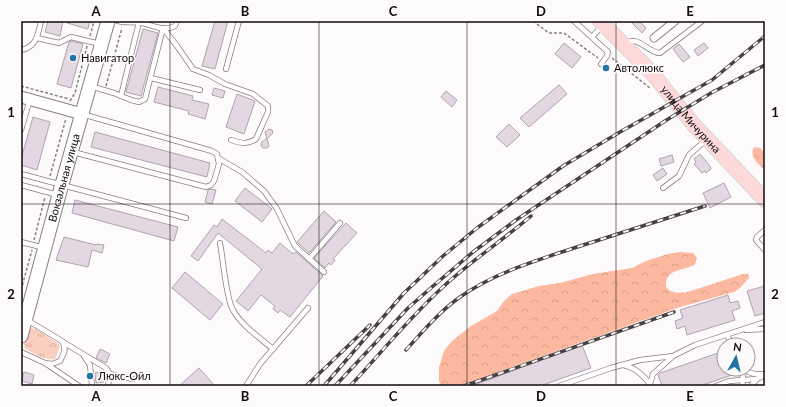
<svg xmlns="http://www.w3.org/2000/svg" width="786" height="407" font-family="Lato,sans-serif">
<defs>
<pattern id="grass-tufts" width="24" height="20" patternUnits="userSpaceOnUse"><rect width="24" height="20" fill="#facfbf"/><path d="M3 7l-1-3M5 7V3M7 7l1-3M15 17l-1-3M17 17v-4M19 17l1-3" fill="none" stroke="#d5b0a3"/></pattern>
<pattern id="forest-crowns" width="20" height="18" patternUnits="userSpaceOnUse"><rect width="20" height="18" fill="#fdb99f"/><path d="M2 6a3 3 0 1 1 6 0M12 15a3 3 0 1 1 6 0" fill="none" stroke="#d89e88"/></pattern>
</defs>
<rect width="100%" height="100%" fill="#fdfafb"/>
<path fill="url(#grass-tufts)" d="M30 328 36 329 59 344 60 347 55 359C47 361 31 353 25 348 22 342 25 332 30 328Z"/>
<g fill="url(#forest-crowns)">
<path d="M754 147 760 148 765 153V170C758 164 749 157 754 147Z"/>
<path d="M680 252 693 253 697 258 695 264C684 272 665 267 666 287 671 294 681 293 688 292L743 274H748L749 278 740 288 734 292 680 307 459 386 441 385 439 381V367L444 351 452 341 471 326 497 311 504 301 512 294 539 286 560 283 593 274 632 268 646 261 668 254Z"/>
</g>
<g fill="#e3d7e1" stroke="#afa3ad">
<path d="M48 21H63L60 36 45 32Z"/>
<path d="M67 21H90L88 29 67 23Z"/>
<path d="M215 21H228L215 69 202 66Z"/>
<path d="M630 21H639L646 28 642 33Z"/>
<path d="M143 29 158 33 141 96 126 92Z"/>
<path d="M71 41 83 44 71 88 57 84 69 42Z"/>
<path d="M564 43 581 57 572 68 555 54Z"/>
<path d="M704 43 708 48 698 56 694 50Z"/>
<path d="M679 44 690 57 683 62 673 49Z"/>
<path d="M559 85 567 94 529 127 520 118Z"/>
<path d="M158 87 193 96 192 100 209 104 205 119 188 114 189 111 154 102Z"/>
<path d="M214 88 225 91 223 98 212 95Z"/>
<path d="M446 91 457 100 452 107 441 97Z"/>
<path d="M237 94 255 101 244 134 226 127Z"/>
<path d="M33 117 50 122 37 170 21 165V159Z"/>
<path d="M509 124 520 135 507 147 496 137Z"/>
<path d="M269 129 272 130 273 133 267 139 265 132Z"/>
<path d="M95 132 210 163 207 177 91 147Z"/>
<path d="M267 138 269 146 267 148H263L261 146V143Z"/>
<path d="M700 154 710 166 711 169 706 173 705 171 702 173 694 164 696 162 694 159Z"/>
<path d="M672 155 674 162 661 166 659 159Z"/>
<path d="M663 168 667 174 657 181 653 175Z"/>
<path d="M724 183 731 197 710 208 703 193Z"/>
<path d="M245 188 272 209 262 222 235 201Z"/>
<path d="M211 189 216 190 212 204 205 202 208 190Z"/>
<path d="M75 200 178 227 174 241 72 213Z"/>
<path d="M324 211 336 222 309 253 297 242Z"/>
<path d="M222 219 266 253 268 250 272 253 280 243 293 254 296 252 323 276 290 317 280 310 278 313 273 309 275 306 261 295 248 311 236 301 262 269 218 233 198 261 191 256 214 225 217 227Z"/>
<path d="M346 223 357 233 333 259 335 260 331 265 329 263 325 268 314 258Z"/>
<path d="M64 237 96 245 97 244 104 245 102 253 92 250 88 267 56 260Z"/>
<path d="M185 272 223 304 210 320 172 288Z"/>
<path d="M765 286V313L755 316 747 291Z"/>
<path d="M728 295 730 303 738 301 740 308 732 311 735 320 687 335 685 326 677 329 675 321 683 318 680 310Z"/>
<path d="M582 345 591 368 540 386H472Z"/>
<path d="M100 349 110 354 106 363 96 358Z"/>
<path d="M724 351V369H729L732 375 700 386H662L658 375 660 373Z"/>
<path d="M199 368 215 386H179Z"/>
<path d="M24 372 34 375 32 384 22 381Z"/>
<path d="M103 372 104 382 96 383 95 373Z"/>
</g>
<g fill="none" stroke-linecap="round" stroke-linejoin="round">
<g stroke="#8b7c81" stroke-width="6">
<g id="service">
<path d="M118 21C125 23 130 22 137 22 149 23 163 33 175 26L177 21"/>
<path d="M574 21 608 52 607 56 601 64"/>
<path d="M163 28 177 46 193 69 209 75 225 84 253 94 268 106V112L256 139C247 145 240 143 231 140"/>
<path d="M592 37 603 25"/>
<path d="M37 38 59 43 71 37 100 44"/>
<path d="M626 44C638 34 648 53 660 53L702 21"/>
<path d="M21 50C37 47 38 34 41 21"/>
<path d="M226 69 239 21"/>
<path d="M151 78 200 90"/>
<path d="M90 86 114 93 131 100 139 102 145 99 163 28"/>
<path d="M121 96 139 22"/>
<path d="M21 130 30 99"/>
<path d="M73 152 206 187 211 185 214 181 219 164 217 154 212 151 82 114"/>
<path d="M218 158 242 172 264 191 277 209 295 246 324 272"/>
<path d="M21 174 186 218"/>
<path d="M21 185 58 195"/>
<path d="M663 188 679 176 689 155 706 140"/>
<path d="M765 230 757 237 756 240 765 250"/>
<path d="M21 242 45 248"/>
<path d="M220 243C223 258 226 299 233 310 242 326 259 337 273 349"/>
<path d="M309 259 340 223"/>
<path d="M27 320 62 341C67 349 64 353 60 361L52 364 45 363"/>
<path d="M746 330 765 329"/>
<path d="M727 335 732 345"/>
<path d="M63 342 106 368 110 374 108 386"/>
<path d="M21 352 45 363 79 386"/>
<path d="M84 356 90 365 92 386"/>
<path d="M623 365C634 367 645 376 650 385"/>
<path d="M744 369C750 374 757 375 765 374"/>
<path d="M110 374 133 379"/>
<path d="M650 384 653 374 672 357"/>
<path d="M246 386 260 364 308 308"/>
<path d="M559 386 611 368 640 360 673 356 695 345 765 322"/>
<path d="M716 386 729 381 757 379"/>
<path d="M742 386 743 380 742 369"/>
<path d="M751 386 757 379 765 375"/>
</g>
</g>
<g stroke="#8b7c81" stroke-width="9">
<path id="pedestrian" d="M654 38 675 21"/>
</g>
<g stroke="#8b7c81" stroke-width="13">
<path id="tertiary" d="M21 97 82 114"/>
</g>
<g stroke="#8b7c81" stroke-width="15">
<g id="secondary">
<path id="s1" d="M21 336 59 195 108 21"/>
</g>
</g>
<g stroke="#d9d8d8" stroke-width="16">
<g id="primary">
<path id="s2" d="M600 21 652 73 693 124 765 200"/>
</g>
</g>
<g stroke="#858182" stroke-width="1.5" stroke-dasharray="3 2" stroke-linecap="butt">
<path d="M533 21 549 33H564L598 58"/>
<path d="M90 36 94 21"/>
<path d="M612 58 650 88"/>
<path d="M21 86 69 99"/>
<path d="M106 86 122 28"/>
<path d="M70 101 75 93 87 46"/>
<path d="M50 176 65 122 66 118"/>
<path d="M34 240 45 197"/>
<path d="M21 290 32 250"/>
</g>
<use href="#service" stroke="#fff" stroke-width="4.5"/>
<use href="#pedestrian" stroke="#fff" stroke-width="7"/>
<use href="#tertiary" stroke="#fff" stroke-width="11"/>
<use href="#secondary" stroke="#fff" stroke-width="13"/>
<use href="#primary" stroke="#fed9d9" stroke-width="14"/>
<g stroke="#464143" stroke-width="3.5">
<g id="rail">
<path d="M406 350C423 331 439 312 460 297 494 273 535 261 574 248 618 234 661 220 705 206"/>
<path d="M306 386 370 325"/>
<path d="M324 386 404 293 443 256 477 228 563 166 620 132 712 80 765 36"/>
<path d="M335 386 408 308 432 287 473 252 516 220 665 121 711 93 765 65"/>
<path d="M350 386C381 353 410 317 444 286 471 261 503 240 531 216"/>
<path d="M464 386 674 312"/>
</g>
</g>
<use href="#rail" stroke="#fdfafb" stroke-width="2" stroke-dasharray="6" stroke-linecap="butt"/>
</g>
<path fill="none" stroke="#0f0a0c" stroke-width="1" stroke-opacity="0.55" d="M170 21V386M319 21V386M467 21V386M616 21V386M21 204H765"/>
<g fill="#2275a5" stroke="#fdfafb" stroke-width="1.5">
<circle cx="73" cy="58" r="4"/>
<circle cx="606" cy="68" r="4"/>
<circle cx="90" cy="376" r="4"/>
</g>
<g text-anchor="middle" stroke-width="3.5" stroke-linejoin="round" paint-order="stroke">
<g font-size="11" fill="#0f0a0c" stroke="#fdfafb" text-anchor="start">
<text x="81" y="62">Навигатор</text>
<text x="614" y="72">Автолюкс</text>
<text x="98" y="380">Люкс-Ойл</text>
</g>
<g font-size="11" fill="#0f0a0c" stroke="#fdfafb">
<text dy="4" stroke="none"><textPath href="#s2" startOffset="134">улица Мичурина</textPath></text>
<text dy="4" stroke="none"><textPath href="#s1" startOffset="164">Вокзальная улица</textPath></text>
</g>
</g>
<rect width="786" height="407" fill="none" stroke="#fdfafb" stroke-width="44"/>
<g transform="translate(736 357) rotate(8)"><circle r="19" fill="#fdfafb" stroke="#9e9a9b"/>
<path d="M0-3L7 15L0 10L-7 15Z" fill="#2275a5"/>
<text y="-6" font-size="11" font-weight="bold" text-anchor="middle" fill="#0f0a0c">N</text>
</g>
<rect x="22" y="22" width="742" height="363" fill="none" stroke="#0f0a0c" stroke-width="1.5"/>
<g font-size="13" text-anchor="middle" font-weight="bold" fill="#0f0a0c">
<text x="96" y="16">A</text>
<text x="245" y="16">B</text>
<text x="393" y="16">C</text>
<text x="541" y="16">D</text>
<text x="690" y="16">E</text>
<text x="11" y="117">1</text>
<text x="775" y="117">1</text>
<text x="11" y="299">2</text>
<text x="775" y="299">2</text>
<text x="96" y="401">A</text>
<text x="245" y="401">B</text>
<text x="393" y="401">C</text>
<text x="541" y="401">D</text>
<text x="690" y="401">E</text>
</g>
</svg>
